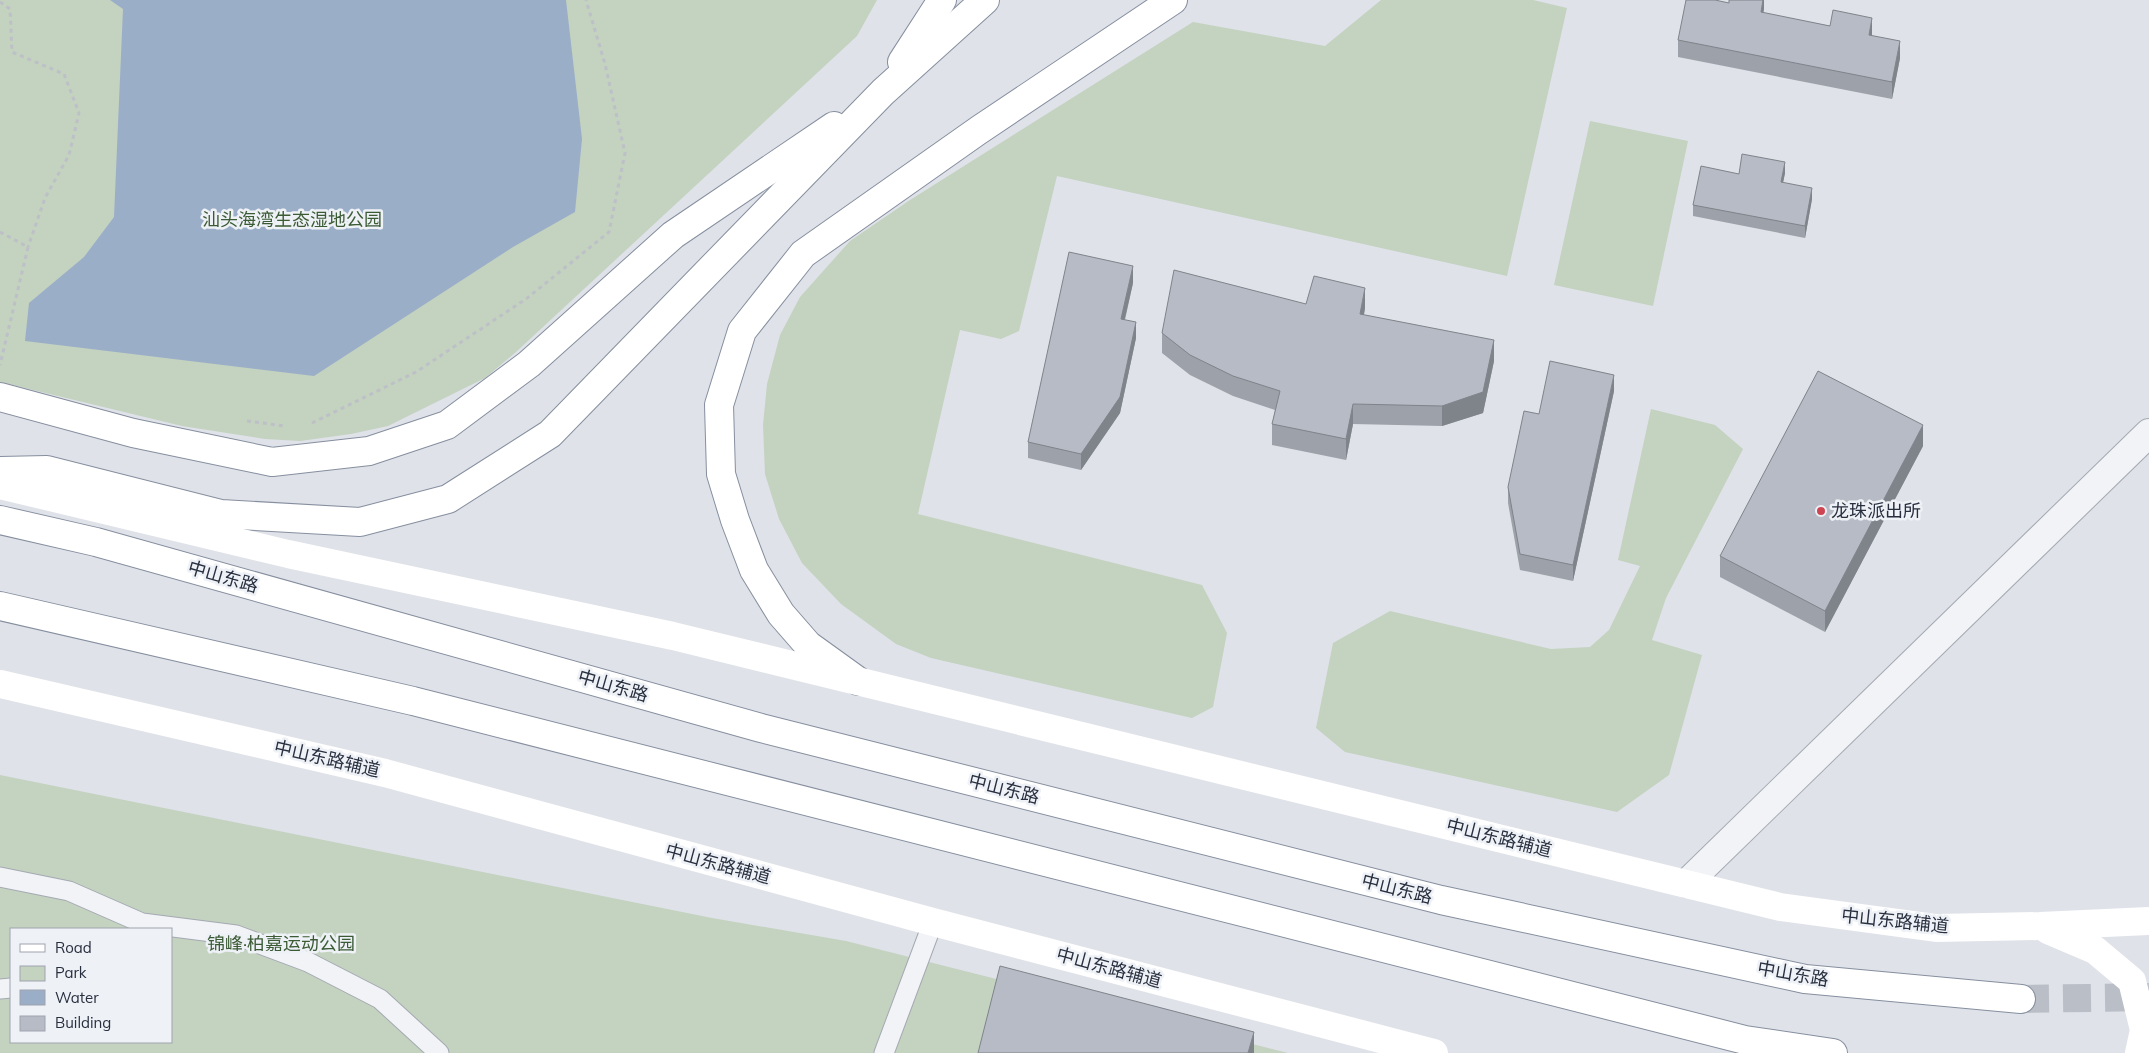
<svg xmlns="http://www.w3.org/2000/svg" width="2149" height="1053" font-family="Mulish,'Noto Sans SC',sans-serif">
<rect width="100%" height="100%" fill="#dfe2e8"/>
<g fill="#c4d2c0" fill-rule="evenodd">
<path d="M0 0H877L857 36 516 352 485 378 388 426 351 434 300 441 265 439 182 426 0 382Z"/>
<path d="M1381 0H1533L1567 8 1507 276 1057 176 1019 331 1001 339 960 330 918 514 1202 585 1227 633 1213 707 1192 718 931 658 896 644 841 604 802 563 779 519 765 474 763 425 767 384 780 335 800 297 850 241 910 200 1193 22 1325 46Z"/>
<path d="M1590 121 1688 141 1653 306 1554 285Z"/>
<path d="M1651 409 1715 425 1743 449 1666 598 1652 640 1702 655 1669 775 1617 812 1345 752 1316 728 1333 643 1390 611 1551 649 1590 647 1609 630 1640 566 1618 560Z"/>
<path d="M0 775 712 918 846 941 1288 1053H0ZM11 929H171V1042H11Z"/>
</g>
<path fill="#9aaec8" d="M110 0H566L582 139 575 212 513 247 314 376 25 341 29 303 84 257 114 217 123 9Z"/>
<g fill="none" stroke-linecap="round" stroke-linejoin="round">
<path stroke="#babec6" stroke-width="28" stroke-dasharray="28 14" stroke-linecap="butt" d="M2021 999 2149 997"/>
<g stroke="#a4a9b2" stroke-width="21">
<g id="lane">
<path d="M0 877 69 891 142 923 236 935 308 962 380 999 439 1053"/>
<path d="M0 989 11 988"/>
<path d="M884 1053 933 922"/>
</g>
</g>
<g stroke="#a4a9b2" stroke-width="30">
<path id="street" d="M1687 883 2149 433"/>
</g>
<g stroke="#868f9f" stroke-width="30">
<g id="highway">
<path d="M902 62 942 0"/>
<path d="M0 397 133 433 272 462 369 451 447 425 529 364 673 235 834 126"/>
<path d="M0 471 47 470 221 514 360 522 448 499 550 434 883 92 985 0"/>
<path d="M0 520 96 542 761 728 1441 900 1805 979 2021 999"/>
<path d="M0 606 413 701 1745 1040 1833 1053"/>
<path d="M858 681 808 645 781 614 754 570 735 520 721 474 719 405 742 331 803 254 979 130 1173 0"/>
</g>
</g>
<g stroke="#bdc0c6" stroke-width="3" stroke-dasharray="4 4" stroke-linecap="butt">
<path d="M0 2 10 9 12 52 64 74 79 113 69 155 45 198 28 247"/>
<path d="M0 232 28 247 0 365"/>
<path d="M247 421 285 426"/>
<path d="M312 423 416 372 526 299 609 232 625 153 605 64 586 0"/>
</g>
<use href="#lane" stroke="#f2f3f6" stroke-width="19"/>
<use href="#street" stroke="#f2f3f6" stroke-width="28"/>
<g stroke="#fff" stroke-width="28">
<path d="M0 485 288 554 673 636 1780 907 1936 928 2040 926 2149 921"/>
<path d="M0 684 385 773 933 922 1434 1053"/>
<path d="M2048 930 2095 950 2132 981 2144 1030 2139 1053"/>
</g>
<use href="#highway" stroke="#fff" stroke-width="28"/>
</g>
<g fill="#9da1a9">
<path d="M1764 0 1763 13 1872 34V36L1900 58 1892 99 1678 57V40L1729 3Z"/>
<path d="M1785 173 1783 182 1812 199 1805 238 1693 216V205L1739 174Z"/>
<path d="M1133 283 1125 320 1136 338 1120 413 1081 470 1028 458V442Z"/>
<path d="M1306 304 1365 308 1364 315 1494 361 1483 413 1442 426 1353 424 1346 460 1272 445V424L1275 410 1233 396 1190 375 1162 353V333Z"/>
<path d="M1614 391 1573 581 1520 570 1508 503V487L1539 414Z"/>
<path d="M1923 446 1825 632 1720 577V556Z"/>
</g>
<g fill="#7f838a">
<path d="M1763 0H1764V9L1761 29V12Z"/>
<path d="M1872 18V34L1869 52V35Z"/>
<path d="M1900 41V58L1892 99V82Z"/>
<path d="M1785 162V173L1781 193V182Z"/>
<path d="M1812 188V199L1805 238V226Z"/>
<path d="M1133 266V283L1121 335V319Z"/>
<path d="M1365 288V308L1360 335V314Z"/>
<path d="M1136 322V338L1120 413 1081 470V454Z"/>
<path d="M1494 340V361L1483 413 1442 426V406Z"/>
<path d="M1614 375V391L1573 581V565Z"/>
<path d="M1353 404V424L1346 460V439Z"/>
<path d="M1923 425V446L1825 632V611Z"/>
<path d="M1254 1032V1053H1248Z"/>
</g>
<g fill="#b6bbc5" stroke="#7f838a">
<path d="M1686 0H1715L1729 3V0H1763L1761 12 1830 26 1833 10 1872 18 1869 35 1900 41 1892 82 1678 40Z"/>
<path d="M1742 154 1785 162 1781 182 1812 188 1805 226 1693 205 1701 166 1739 174Z"/>
<path d="M1069 252 1133 266 1121 319 1136 322 1120 397 1081 454 1028 442Z"/>
<path d="M1174 270 1306 304 1314 276 1365 288 1360 314 1494 340 1483 392 1442 406 1353 404 1346 439 1272 424 1280 391 1233 376 1190 355 1162 333Z"/>
<path d="M1550 361 1614 375 1573 565 1520 554 1508 487 1524 411 1539 414Z"/>
<path d="M1818 371 1923 425 1825 611 1720 556Z"/>
<path d="M1000 966 1254 1032 1248 1053H978Z"/>
</g>
<circle fill="#cd4452" stroke="#eef1f6" stroke-width="2" cx="1821" cy="511" r="5"/>
<g text-anchor="middle" stroke-width="5" stroke-linejoin="round" paint-order="stroke">
<g font-size="18" fill="#3b5b35" stroke="#eef1f6">
<text x="292" y="226">汕头海湾生态湿地公园</text>
<text x="281" y="950">锦峰·柏嘉运动公园</text>
</g>
<g font-size="18" fill="#282f3f" stroke="#eef1f6" text-anchor="start">
<text x="1831" y="517">龙珠派出所</text>
</g>
<g font-size="18" fill="#282f3f" stroke="#eef1f6">
<text transform="translate(223 577) rotate(16)" y="6">中山东路</text>
<text transform="translate(613 686) rotate(16)" y="6">中山东路</text>
<text transform="translate(327 759) rotate(13)" y="6">中山东路辅道</text>
<text transform="translate(1004 789) rotate(14)" y="6">中山东路</text>
<text transform="translate(1499 838) rotate(14)" y="6">中山东路辅道</text>
<text transform="translate(718 864) rotate(15)" y="6">中山东路辅道</text>
<text transform="translate(1397 889) rotate(14)" y="6">中山东路</text>
<text transform="translate(1895 921) rotate(6)" y="6">中山东路辅道</text>
<text transform="translate(1109 968) rotate(15)" y="6">中山东路辅道</text>
<text transform="translate(1793 974) rotate(10)" y="6">中山东路</text>
</g>
</g>
<rect x="10" y="928" width="162" height="115" fill="#eef1f6" stroke="#9fa3ad"/>
<rect x="20" y="944" width="25" height="8" fill="#ffffff" stroke="#9fa3ad"/>
<text x="55" y="953" font-size="15" fill="#282f3f">Road</text>
<rect x="20" y="966" width="25" height="15" fill="#c4d2c0" stroke="#9fa3ad"/>
<text x="55" y="978" font-size="15" fill="#282f3f">Park</text>
<rect x="20" y="990" width="25" height="15" fill="#9aaec8" stroke="#9fa3ad"/>
<text x="55" y="1003" font-size="15" fill="#282f3f">Water</text>
<rect x="20" y="1016" width="25" height="15" fill="#b6bbc5" stroke="#9fa3ad"/>
<text x="55" y="1028" font-size="15" fill="#282f3f">Building</text>
</svg>
